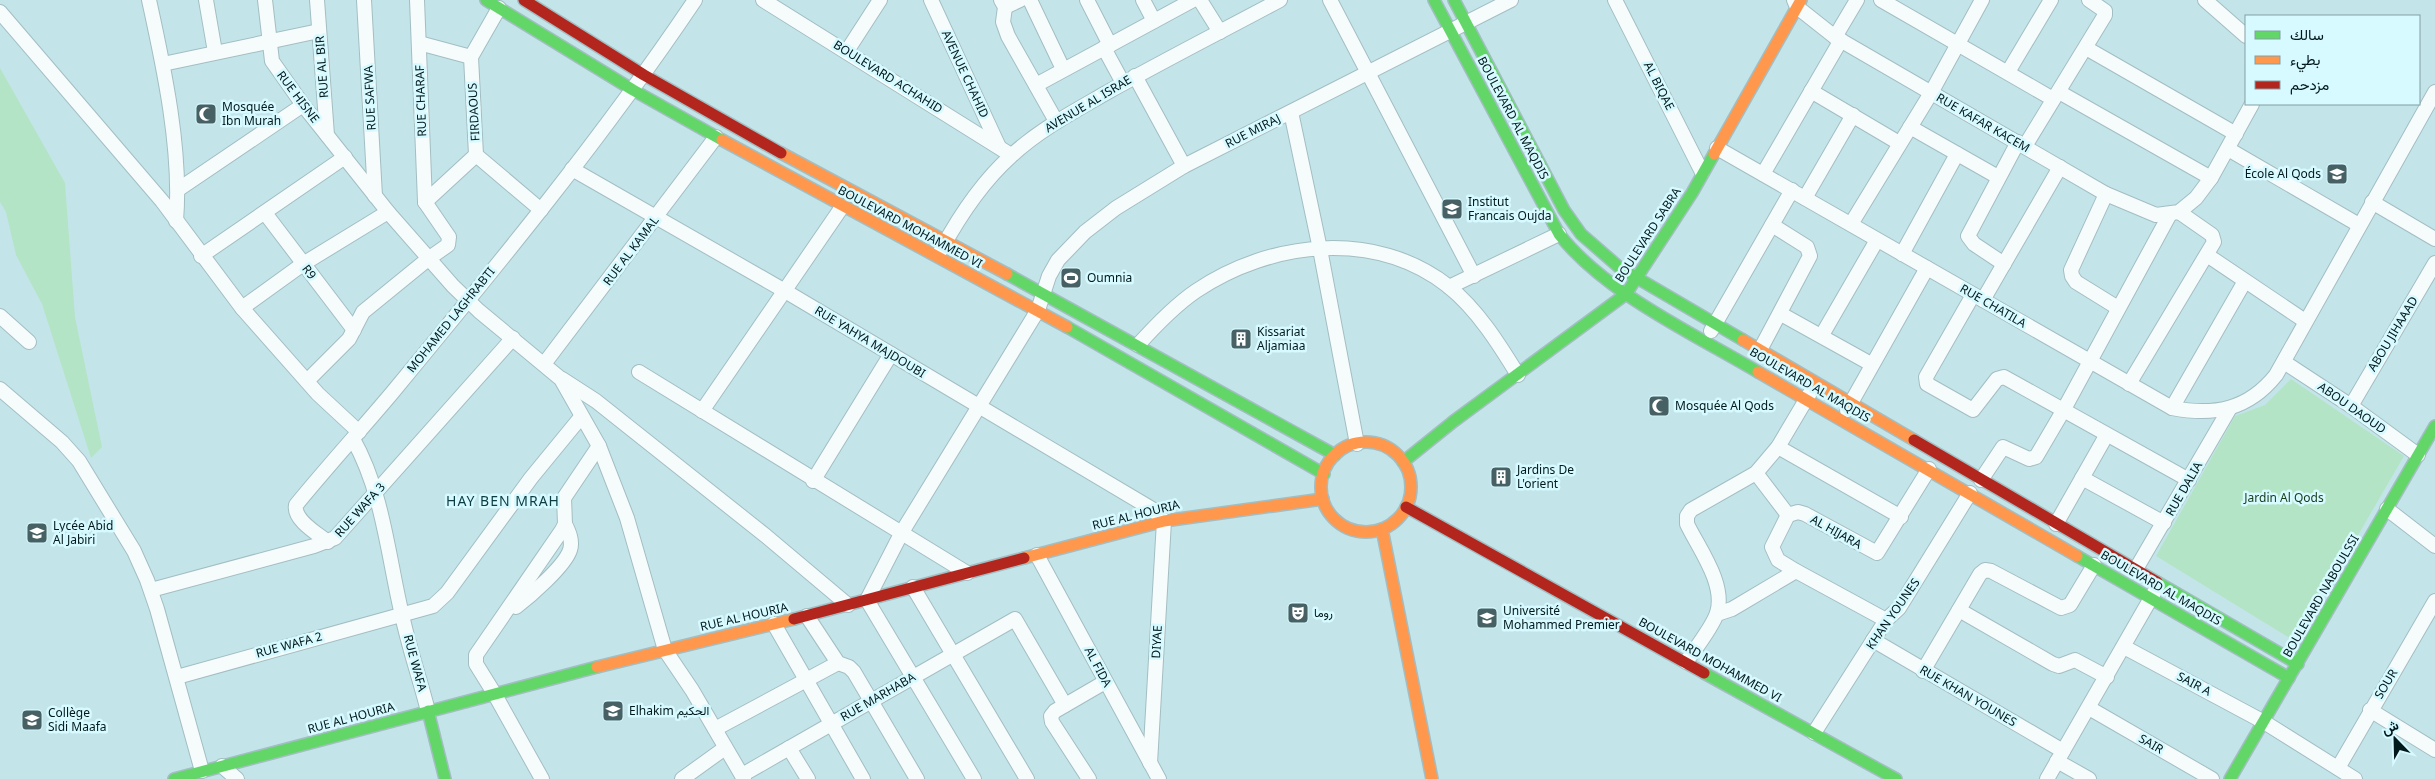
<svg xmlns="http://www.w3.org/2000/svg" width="2435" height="779" font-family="'Noto Sans',Vazirmatn,sans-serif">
<rect width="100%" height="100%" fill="#c3e5ea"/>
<g fill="#b4e4c6">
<path d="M0 68 65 183 75 317 102 447 91 458 42 304 16 255 6 212 0 202Z"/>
<path d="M2291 379 2404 456 2296 642 2156 556 2235 416 2265 405Z"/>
</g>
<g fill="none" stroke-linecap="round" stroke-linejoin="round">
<g stroke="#a3bec2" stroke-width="16">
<g id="street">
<path d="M149 0C164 68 182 152 176 221"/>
<path d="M206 0 215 52"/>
<path d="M265 0 272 61 303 105 388 212 453 286 479 311 561 379 599 446 564 498 565 524 562 530 476 655V664L494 693 542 779"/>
<path d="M317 0 327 135"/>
<path d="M364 0 375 196"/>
<path d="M417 0 425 202"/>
<path d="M763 0 1011 155"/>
<path d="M931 0 999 147"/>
<path d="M1001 0 1005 7 1003 22 1008 36 1056 121"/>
<path d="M1030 0 1063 69"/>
<path d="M1087 0 1110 45"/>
<path d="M1143 0 1154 21"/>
<path d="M1200 0 1220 32"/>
<path d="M1330 0 1474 276"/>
<path d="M1615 0 1702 172"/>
<path d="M1794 0 1797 7 1835 37 2106 194 2156 215 2179 212 2196 198 2211 178 2252 104"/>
<path d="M1881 0 2053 99"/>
<path d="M2205 0 2246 36"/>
<path d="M1005 7 1020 0"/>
<path d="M0 12 162 201 242 308 318 394 359 432"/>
<path d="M1835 37 1857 0"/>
<path d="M419 43 471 57"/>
<path d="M1104 48 1123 83"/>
<path d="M2086 48 2236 134"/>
<path d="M847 51 880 0"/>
<path d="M163 64 319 31"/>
<path d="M2008 72 2051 0"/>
<path d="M1135 76 1184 166"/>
<path d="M1036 85 1193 0"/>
<path d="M1811 91 1899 143"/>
<path d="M2059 92 2211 178"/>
<path d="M1291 112 1320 249 1357 444"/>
<path d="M1910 127 1998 177"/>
<path d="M2025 146 2105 15V11L2089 0"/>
<path d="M1717 148 2172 408C2214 416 2248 410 2276 375L2435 92"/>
<path d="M2228 149 2359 225"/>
<path d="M476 155 541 210"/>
<path d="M572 169 785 291 1152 509 1164 521 1150 763"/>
<path d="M1763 174 1841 40"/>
<path d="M179 189 303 105"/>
<path d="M2106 194 2071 270 2072 276 2076 282 2118 308"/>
<path d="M1805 198 1853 115"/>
<path d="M425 202 476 155 471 57 499 8"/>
<path d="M2372 202 2435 239"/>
<path d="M265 213 354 330"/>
<path d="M1851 224 1931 93 1982 0"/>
<path d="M941 250C960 215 982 182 1011 156 1039 130 1073 112 1106 93 1163 61 1222 31 1280 0"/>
<path d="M1902 254 1957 154"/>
<path d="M2207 255 2305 321"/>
<path d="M201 256 345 157"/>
<path d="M2004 264 1974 244 1968 236 2018 142"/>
<path d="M1449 287 1559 234"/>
<path d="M1973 295 1926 377 1927 384 1973 410 1997 379 2004 377 2189 480"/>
<path d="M1983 300 2060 167"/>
<path d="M242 308 303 264 388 212"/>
<path d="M1781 314 1871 364"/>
<path d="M0 316 29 342"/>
<path d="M1711 331 1792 190"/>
<path d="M1822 335 1877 240"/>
<path d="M1138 345C1156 325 1174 306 1196 291 1270 241 1375 229 1448 286 1477 309 1499 344 1518 375"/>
<path d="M1760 350 1810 256 1807 247 1772 225"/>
<path d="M2284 362 2351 406 2418 455"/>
<path d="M544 364 716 137"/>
<path d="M639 372 967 573"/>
<path d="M562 379 596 401 766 536 848 605"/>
<path d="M307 381 349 339 363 312 428 259 448 245 449 237 425 202"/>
<path d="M2129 384 2214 242 2212 235 2179 212"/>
<path d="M0 389 62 442 79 461 134 551 147 580 157 609 202 771"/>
<path d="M2351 406 2435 263"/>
<path d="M2172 408 2245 281"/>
<path d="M1847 410 1927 268"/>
<path d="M702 411 842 207"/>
<path d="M353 439C383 492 388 556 402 615 409 648 420 679 428 711"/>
<path d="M599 446 627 518 665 650 692 690 744 779"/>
<path d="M1778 447 1901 517"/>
<path d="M1756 473 1788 515 1798 512 1805 514 1877 553 1929 469"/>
<path d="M2082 478 2164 523"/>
<path d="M1981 480 2003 447 2029 459 2036 457 2063 411 2170 214"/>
<path d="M813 481 891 354"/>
<path d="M2387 509 2435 546"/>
<path d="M1788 515 1772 547 1778 560 1796 571"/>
<path d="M2056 524 2106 436"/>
<path d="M328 542C318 534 293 520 296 505 327 467 360 431 392 393 497 266 603 137 695 0"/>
<path d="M1037 555 1159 779"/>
<path d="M2136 569 2230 408"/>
<path d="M913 587 1027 779"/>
<path d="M151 590 314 546 335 538 513 338"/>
<path d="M516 607C529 597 565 566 570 550 573 541 569 532 565 524"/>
<path d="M1959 610 2053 664 2059 666 2075 660 2107 677"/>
<path d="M1717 614 1732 609 1796 571 1886 620"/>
<path d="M807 616 838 663 849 667 854 672 917 779"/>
<path d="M774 624 863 779"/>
<path d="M1873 640 2063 751"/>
<path d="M2124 647 2264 722 2355 779"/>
<path d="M1686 662C1695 649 1712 628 1717 613 1726 584 1699 549 1687 524V516L1691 510 1756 473 1778 447 1810 393"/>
<path d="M1923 671 1980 574 1985 570 1991 571 2061 608 2070 605 2094 565"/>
<path d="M177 677 433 606 447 593 531 478 581 417"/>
<path d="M2089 708 2212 779"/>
<path d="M2370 710 2435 750"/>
<path d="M715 729 838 663"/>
<path d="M1814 733 1886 620 1899 608 1970 493"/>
<path d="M789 748 808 779"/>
<path d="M2057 761 2089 779"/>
<path d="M222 766 237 779"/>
<path d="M2338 768 2435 601"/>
<path d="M742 775 1015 619 1065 705"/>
<path d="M682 779 725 748"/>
<path d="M974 779 867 600 902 532 1038 310 1049 276 1058 260 1085 232 1116 208 1184 166 1511 0"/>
<path d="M1089 779 1052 722 1051 716 1055 711 1105 682"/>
<path d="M2047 779 2155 591"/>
</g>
</g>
<g stroke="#a3bec2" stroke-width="14">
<g id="fast">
<path d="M486 0 633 90 722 140"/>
<path d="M1434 0 1559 234C1605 293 1694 334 1758 372"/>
<path d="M1454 0 1564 210 1581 234 1620 268 1743 340"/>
<path d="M1007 274 1335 455"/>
<path d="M1067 327 1324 474"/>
<path d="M1403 462 1454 421 1626 294 1692 193 1714 154"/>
<path d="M2077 556 2289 678"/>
<path d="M2157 582 2298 664"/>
<path d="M1704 673 1896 779"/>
<path d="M428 711 445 779"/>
<path d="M174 779 597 667"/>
<path d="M2230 779 2435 426"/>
</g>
</g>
<g stroke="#a3bec2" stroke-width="14">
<g id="slow">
<path d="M722 140 1067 327"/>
<path d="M781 153 1007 274"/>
<path d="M1714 154 1801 0"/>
<path d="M1743 340 1914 440"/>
<path d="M1758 372 2077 556"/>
<circle cx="1366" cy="487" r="45"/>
<path d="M1382 529 1432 779"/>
<path d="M1024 558 1164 521 1323 499"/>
<path d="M597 667 794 619"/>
</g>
</g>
<g stroke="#a3bec2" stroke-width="14">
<g id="jam">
<path d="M524 0 644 75 781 153"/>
<path d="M1914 440 2157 582"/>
<path d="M1406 507 1704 673"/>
<path d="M794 619 1024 558"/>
</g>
</g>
<use href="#street" stroke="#f6fbfc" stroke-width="14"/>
<use href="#fast" stroke="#63d668" stroke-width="11"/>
<use href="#slow" stroke="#ff974d" stroke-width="11"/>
<use href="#jam" stroke="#b3261e" stroke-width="11"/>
</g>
<defs>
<g id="mosque-square" transform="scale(1.125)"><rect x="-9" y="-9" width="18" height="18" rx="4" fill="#466064" stroke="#d6faff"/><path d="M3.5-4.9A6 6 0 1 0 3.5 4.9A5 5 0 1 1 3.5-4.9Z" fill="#fff"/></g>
<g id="school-square" transform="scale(1.125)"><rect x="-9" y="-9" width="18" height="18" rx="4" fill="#466064" stroke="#d6faff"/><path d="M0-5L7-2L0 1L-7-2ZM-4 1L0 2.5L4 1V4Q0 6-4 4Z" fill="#fff"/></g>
<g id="stadium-square" transform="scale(1.125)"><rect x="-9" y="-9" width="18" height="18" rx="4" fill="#466064" stroke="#d6faff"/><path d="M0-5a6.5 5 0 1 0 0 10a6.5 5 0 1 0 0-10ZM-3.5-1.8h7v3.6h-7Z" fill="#fff"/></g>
<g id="building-square" transform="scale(1.125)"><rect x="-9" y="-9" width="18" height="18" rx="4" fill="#466064" stroke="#d6faff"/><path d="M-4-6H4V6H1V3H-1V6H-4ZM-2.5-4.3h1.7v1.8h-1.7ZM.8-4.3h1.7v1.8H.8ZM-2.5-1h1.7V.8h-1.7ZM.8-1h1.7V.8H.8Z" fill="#fff"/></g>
<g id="theatre-square" transform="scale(1.125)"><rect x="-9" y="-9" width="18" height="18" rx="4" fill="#466064" stroke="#d6faff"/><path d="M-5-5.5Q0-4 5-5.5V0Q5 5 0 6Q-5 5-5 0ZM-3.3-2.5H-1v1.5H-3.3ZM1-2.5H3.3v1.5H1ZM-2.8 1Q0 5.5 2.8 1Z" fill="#fff"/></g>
<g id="university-square" transform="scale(1.125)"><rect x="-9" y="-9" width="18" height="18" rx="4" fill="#466064" stroke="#d6faff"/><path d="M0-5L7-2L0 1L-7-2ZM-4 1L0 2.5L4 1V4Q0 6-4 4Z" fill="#fff"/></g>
</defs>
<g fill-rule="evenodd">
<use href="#mosque-square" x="206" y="114"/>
<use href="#school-square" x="2337" y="174"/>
<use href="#school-square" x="1452" y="209"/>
<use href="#stadium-square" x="1071" y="278"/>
<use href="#building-square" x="1241" y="339"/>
<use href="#mosque-square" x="1659" y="406"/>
<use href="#building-square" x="1501" y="477"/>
<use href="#school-square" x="37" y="533"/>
<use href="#theatre-square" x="1298" y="613"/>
<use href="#university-square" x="1487" y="618"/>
<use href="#school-square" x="613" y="711"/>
<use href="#school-square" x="32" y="720"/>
</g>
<g text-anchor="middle" stroke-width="5" stroke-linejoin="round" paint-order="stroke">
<g font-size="12" fill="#02191c" stroke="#d6faff">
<text transform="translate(322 67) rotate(-94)" y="4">RUE AL BIR</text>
<text transform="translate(965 74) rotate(65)" y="4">AVENUE CHAHID</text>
<text transform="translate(888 77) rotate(32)" y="4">BOULEVARD ACHAHID</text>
<text transform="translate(1659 86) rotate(63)" y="4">AL BIQAE</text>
<text transform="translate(298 97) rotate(53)" y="4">RUE HISNE</text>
<text transform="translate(370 98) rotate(-93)" y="4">RUE SAFWA</text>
<text transform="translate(421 101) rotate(-92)" y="4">RUE CHARAF</text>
<text transform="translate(1088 104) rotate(-31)" y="4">AVENUE AL ISRAE</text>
<text transform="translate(474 112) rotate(-93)" y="4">FIRDAOUS</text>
<text transform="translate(1513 118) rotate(62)" y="4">BOULEVARD AL MAQDIS</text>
<text transform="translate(1983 123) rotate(30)" y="4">RUE KAFAR KACEM</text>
<text transform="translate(1253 131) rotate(-27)" y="4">RUE MIRAJ</text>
<text transform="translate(910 227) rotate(28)" y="4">BOULEVARD MOHAMMED VI</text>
<text transform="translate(1648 235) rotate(-57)" y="4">BOULEVARD SABRA</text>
<text transform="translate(631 251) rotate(-53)" y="4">RUE AL KAMAL</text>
<text transform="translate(309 272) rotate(53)" y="4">R9</text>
<text transform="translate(1993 306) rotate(30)" y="4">RUE CHATILA</text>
<text transform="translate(451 320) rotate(-51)" y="4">MOHAMED LAGHRABTI</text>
<text transform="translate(2393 334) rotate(-59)" y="4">ABOU JIHAAAD</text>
<text transform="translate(870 342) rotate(31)" y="4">RUE YAHYA MAJDOUBI</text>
<text transform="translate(1810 385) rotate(30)" y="4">BOULEVARD AL MAQDIS</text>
<text transform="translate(2352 408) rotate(35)" y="4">ABOU DAOUD</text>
<text transform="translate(2184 489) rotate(-60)" y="4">RUE DALIA</text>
<text transform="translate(360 510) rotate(-48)" y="4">RUE WAFA 3</text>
<text transform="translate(1136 515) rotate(-14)" y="4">RUE AL HOURIA</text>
<text transform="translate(1836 532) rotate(29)" y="4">AL HIJARA</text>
<text transform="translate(2161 588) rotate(30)" y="4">BOULEVARD AL MAQDIS</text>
<text transform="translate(2321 596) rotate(-60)" y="4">BOULEVARD NABOULSSI</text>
<text transform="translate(1893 614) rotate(-55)" y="4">KHAN YOUNES</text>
<text transform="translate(744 617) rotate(-13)" y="4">RUE AL HOURIA</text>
<text transform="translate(1157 642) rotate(-87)" y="4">DIYAE</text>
<text transform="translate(289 645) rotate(-15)" y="4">RUE WAFA 2</text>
<text transform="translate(1710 660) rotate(29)" y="4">BOULEVARD MOHAMMED VI</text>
<text transform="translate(415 663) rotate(75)" y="4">RUE WAFA</text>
<text transform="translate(1098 667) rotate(62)" y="4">AL FIDA</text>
<text transform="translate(2194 684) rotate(28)" y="4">SAIR A</text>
<text transform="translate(2386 684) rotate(-59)" y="4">SOUR</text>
<text transform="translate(1968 696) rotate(30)" y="4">RUE KHAN YOUNES</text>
<text transform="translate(878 697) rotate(-30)" y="4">RUE MARHABA</text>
<text transform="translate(351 718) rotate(-15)" y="4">RUE AL HOURIA</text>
<text transform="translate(2151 744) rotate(30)" y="4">SAIR</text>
</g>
<g font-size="12" fill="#02191c" stroke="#d6faff" text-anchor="start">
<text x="222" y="111">Mosquée<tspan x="222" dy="14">Ibn Murah</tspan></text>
<text x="2321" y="178" text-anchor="end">École Al Qods</text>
<text x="1468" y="206">Institut<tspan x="1468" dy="14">Francais Oujda</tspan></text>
<text x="1087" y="282">Oumnia</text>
<text x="1257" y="336">Kissariat<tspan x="1257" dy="14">Aljamiaa</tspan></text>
<text x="1675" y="410">Mosquée Al Qods</text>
<text x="1517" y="474">Jardins De<tspan x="1517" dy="14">L'orient</tspan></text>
<text x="53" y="530">Lycée Abid<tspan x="53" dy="14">Al Jabiri</tspan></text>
<text x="1503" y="615">Université<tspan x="1503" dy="14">Mohammed Premier</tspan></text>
<text x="1314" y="617">روما</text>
<text x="629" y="715">Elhakim الحكيم</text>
<text x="48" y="717">Collège<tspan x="48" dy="14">Sidi Maafa</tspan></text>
</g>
<g font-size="12" fill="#163b19" stroke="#d6faff">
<text x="2284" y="502">Jardin Al Qods</text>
</g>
<g font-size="14" letter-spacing="1" fill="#0c3d42" stroke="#d6faff">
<text x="503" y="506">HAY BEN MRAH</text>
</g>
</g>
<rect x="2245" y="15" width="175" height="90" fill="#d6faff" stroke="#81a0a4"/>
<rect x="2255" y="31" width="25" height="8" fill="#63d668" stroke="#81a0a4"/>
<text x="2290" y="40" font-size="15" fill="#02191c">سالك</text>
<rect x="2255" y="56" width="25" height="8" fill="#ff974d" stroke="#81a0a4"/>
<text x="2290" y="65" font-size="15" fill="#02191c">بطيء</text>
<rect x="2255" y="81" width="25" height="8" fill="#b3261e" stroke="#81a0a4"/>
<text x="2290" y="90" font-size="15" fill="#02191c">مزدحم</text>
<g transform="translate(2395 739) rotate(337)" stroke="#d6faff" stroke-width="4" paint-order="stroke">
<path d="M0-4L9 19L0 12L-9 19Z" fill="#02191c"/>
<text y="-8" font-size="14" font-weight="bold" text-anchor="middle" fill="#02191c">ش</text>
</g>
</svg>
